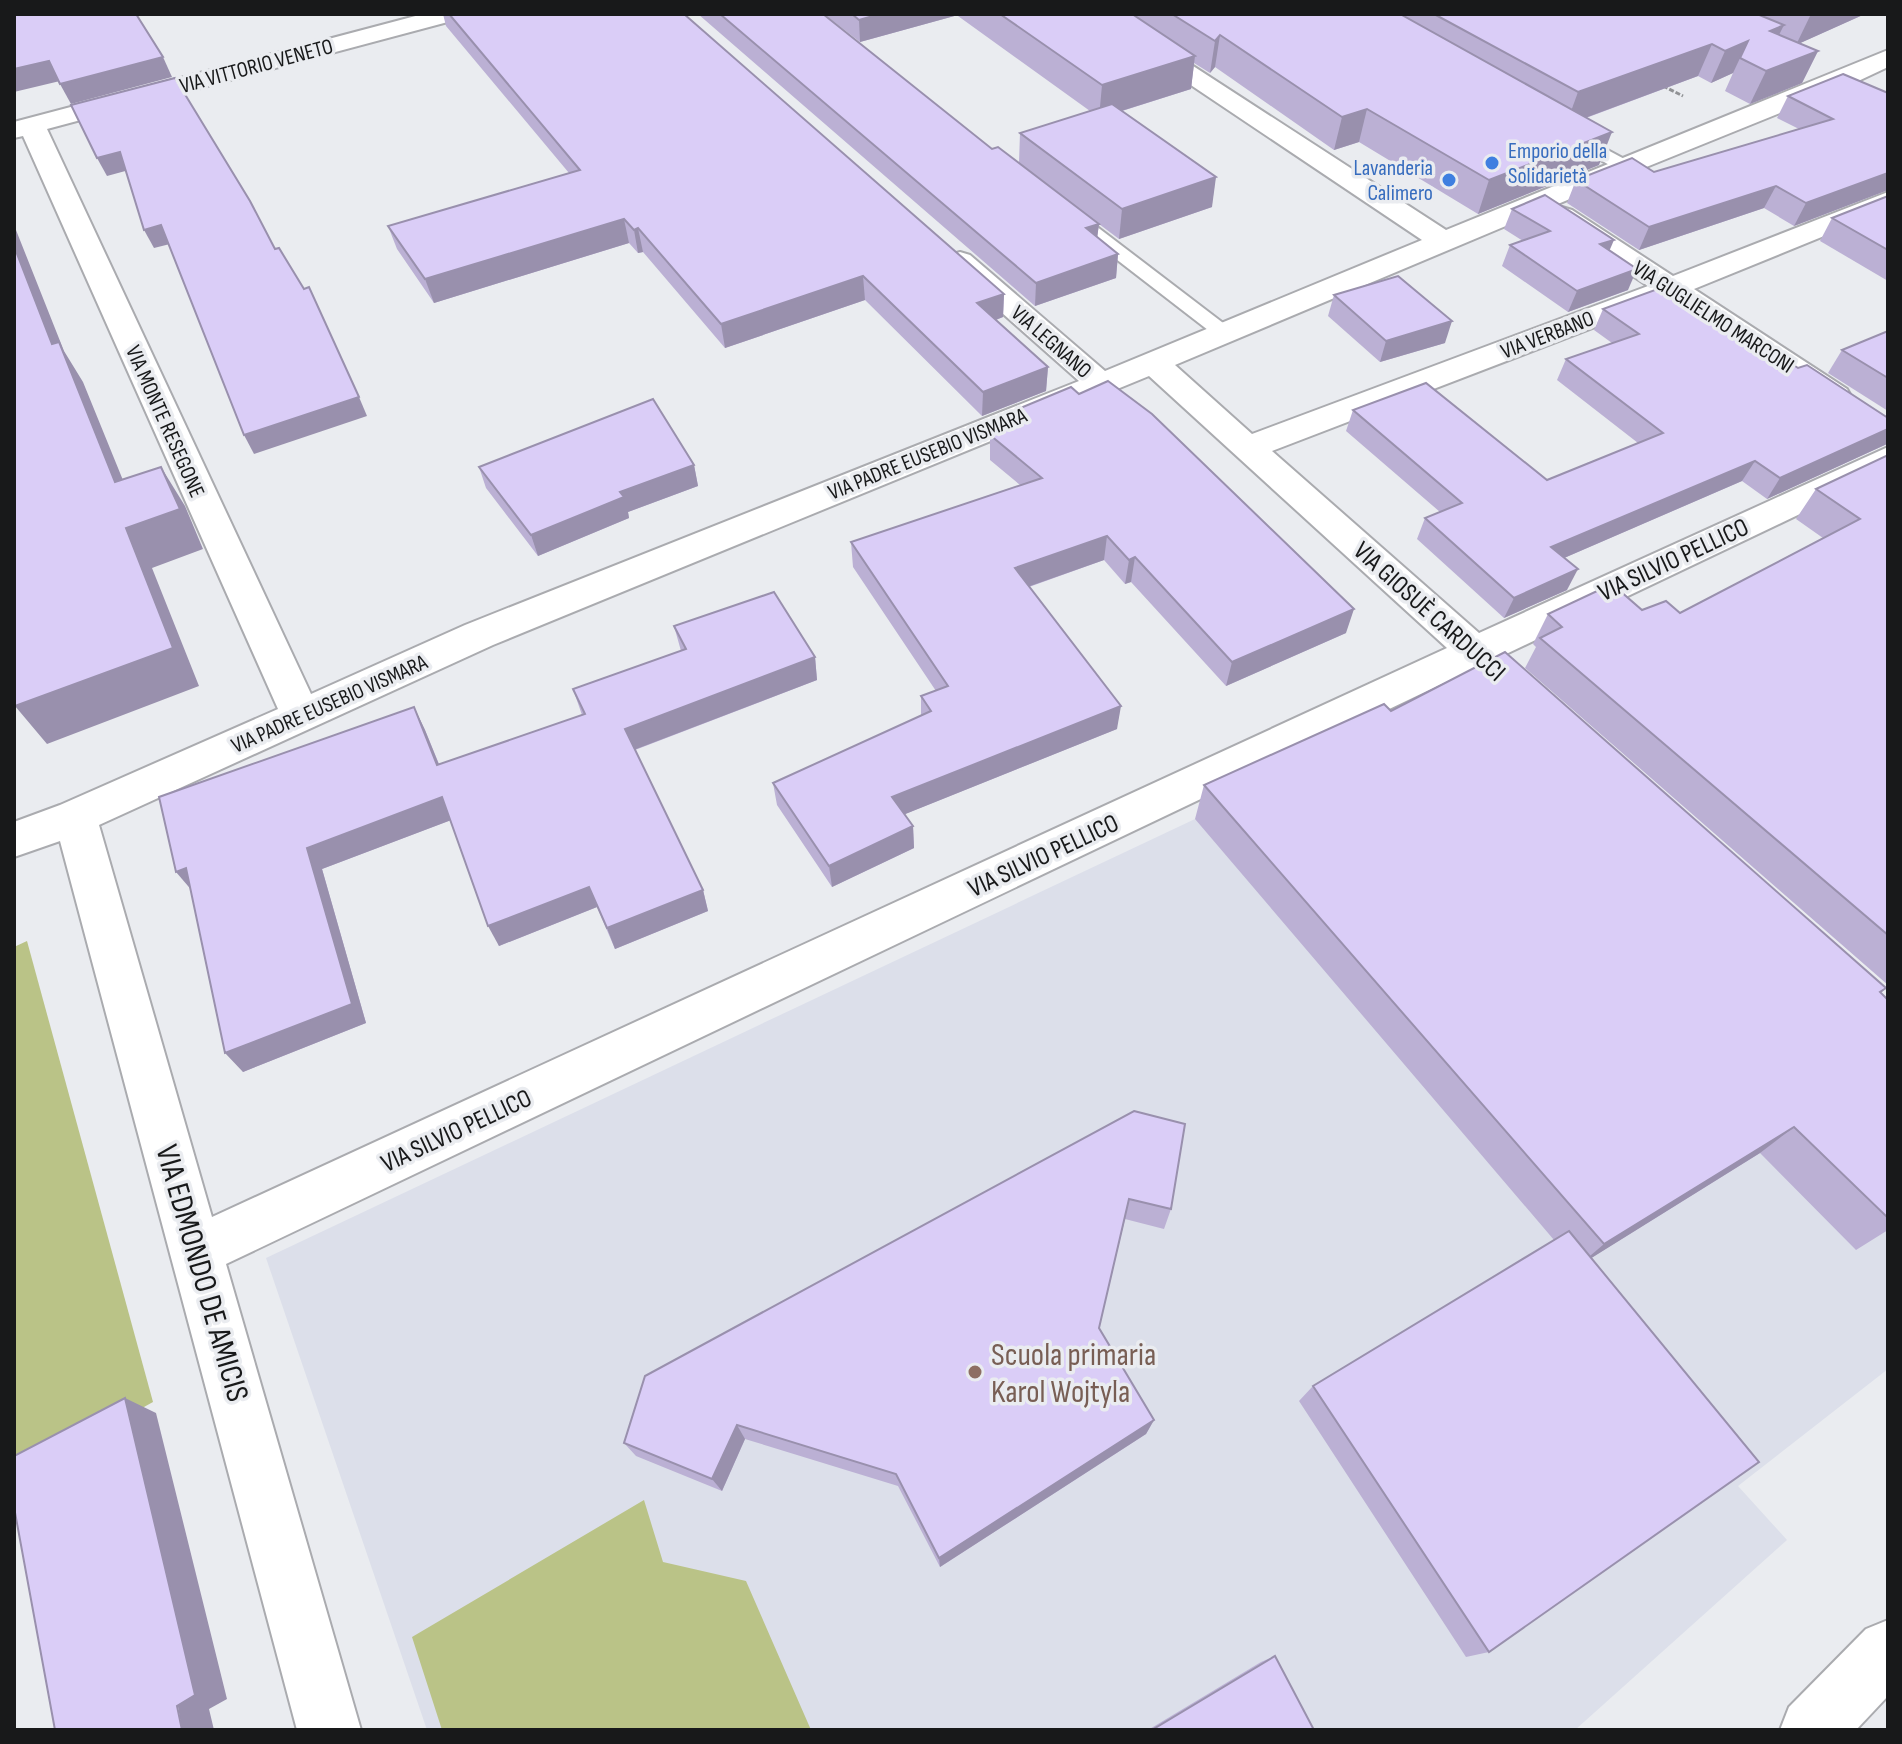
<svg xmlns="http://www.w3.org/2000/svg" width="1902" height="1744" font-family="'Sofia Sans Condensed',sans-serif">
<rect width="100%" height="100%" fill="#eaecf0"/>
<path fill="#dcdfea" d="M1195 819 1888 1062V1369L1738 1486 1787 1540 1575 1730H427L266 1258Z"/>
<g fill="#bac387">
<path d="M27 941 153 1402 14 1479V947Z"/>
<path d="M644 1500 663 1562 746 1581 811 1730H442L412 1637Z"/>
</g>
<g fill="none" stroke-linecap="round" stroke-linejoin="round">
<g stroke="#aaabaf" stroke-width="4">
<g id="service">
<path d="M1572 131 1630 162 1633 166 1630 170H1618L1566 140 1564 136Z"/>
<path d="M1069 209 1075 210 1231 329 1234 333 1231 337H1217L1063 218 1060 214Z"/>
</g>
</g>
<g stroke="#aaabaf" stroke-width="4">
<g id="minor">
<path d="M423 14H463L459 19 47 129 311 694 465 625 1079 381 950 267 945 261 950 255 960 252 970 255 1105 371 1422 240 1085 14H1113L1446 230 1888 50V67L1854 83 1634 172 1175 365 1252 434 1648 286 1552 222 1548 216 1552 210 1562 207 1572 210 1673 276 1888 192V210L1694 289 1847 389 1851 396 1847 403 1835 406 1823 403 1668 299 1272 451 1479 633 1888 447V472L1504 655 1517 671 1511 681C1493 687 1485 683 1471 670L226 1264 361 1730H297L60 841 14 857V822L60 805 278 709 23 136 14 138V122ZM1149 376 1447 648 212 1217 99 825 493 645Z"/>
<path d="M1888 1620V1696L1856 1730H1780L1789 1707 1866 1629Z"/>
</g>
</g>
<path stroke="#909194" stroke-width="3" stroke-dasharray="5 2" stroke-linecap="butt" d="M1663 86 1683 96"/>
<use href="#service" fill="#fff" fill-rule="evenodd"/>
<use href="#minor" fill="#fff" fill-rule="evenodd"/>
</g>
<g fill="#bbb0d4">
<path d="M443 14H684L1004 294 1003 317 996 320 1048 367 1046 391 982 416 865 300 725 348 643 252 638 253 629 243 434 303 397 249 388 226 569 173 446 26Z"/>
<path d="M698 14H823L992 149 1019 163 1020 133 1090 111 958 16V15L860 42 824 14H1865L1800 43 1818 51 1802 83 1750 104 1725 91 1733 73 1711 83 1698 76 1586 118 1599 165 1478 214 1359 142 1334 150 1215 67 1210 73 1194 63 1191 89 1122 111 1212 207 1119 239 1099 224 1097 237 1118 254 1116 278 1035 306Z"/>
<path d="M1888 93V190L1794 226 1764 208 1639 250 1567 203 1576 180 1654 172 1799 129 1777 118 1788 96Z"/>
<path d="M1888 196V281L1820 241 1832 218Z"/>
<path d="M1512 209 1609 251 1628 290 1568 312 1502 266 1510 245 1523 241 1504 229Z"/>
<path d="M1334 295 1445 343 1380 362 1328 316Z"/>
<path d="M1603 309 1887 444 1767 499 1742 481 1564 558 1567 590 1504 618 1417 539 1425 518 1440 512 1346 431 1353 410 1547 480 1638 443 1557 380 1566 359 1612 343 1594 330Z"/>
<path d="M1888 331V411L1828 373 1842 350Z"/>
<path d="M1006 414 1346 633 1226 686 1131 582 1125 584 1104 560 1029 587 1117 729 905 814 913 826 914 848 832 887 777 805 773 783 921 716V696L936 691 853 567 851 542 1020 485 990 460V435L1005 428Z"/>
<path d="M1888 455V985L1525 668 1536 647 1533 644 1548 614 1642 610 1680 613 1823 538 1796 519 1816 489Z"/>
<path d="M694 465 698 486 628 512 629 518 538 556 486 488 479 467Z"/>
<path d="M674 626 815 657 817 680 635 750 703 890 708 911 615 949 597 907 499 946 451 820 322 869 366 1023 243 1072 190 888 414 707 425 730 439 764 582 715 573 689 681 651Z"/>
<path d="M1391 711 1886 988 1881 993 1888 1000V1230L1856 1250 1760 1153 1591 1258 1489 1652 1466 1657 1299 1401 1313 1386 1554 1240 1195 819 1204 785Z"/>
<path d="M1134 1111 1171 1209 1164 1229 1125 1219 1099 1328 1154 1420 1146 1434 940 1567 898 1486 745 1439 722 1491 636 1456 624 1443Z"/>
<path d="M1275 1656 1314 1730H1148L1261 1662Z"/>
</g>
<g fill="#9990ad">
<path d="M880 14H958V15L860 42 859 20Z"/>
<path d="M1811 14H1865L1796 45Z"/>
<path d="M1784 25 1768 57 1770 31Z"/>
<path d="M1220 35 1215 67 1210 73 1215 41Z"/>
<path d="M1748 41 1733 73 1711 83 1725 51Z"/>
<path d="M1712 44 1698 76 1566 125 1578 92Z"/>
<path d="M1818 51 1802 83 1750 104 1766 71Z"/>
<path d="M1195 56 1191 89 1099 118 1102 85Z"/>
<path d="M163 57 172 77 71 104 60 84Z"/>
<path d="M49 61 60 81 14 92V69Z"/>
<path d="M1367 109 1359 142 1334 150 1342 117Z"/>
<path d="M1612 132 1599 165 1478 214 1489 180Z"/>
<path d="M120 152 129 170 107 176 97 158Z"/>
<path d="M1888 173V190L1794 226 1806 203Z"/>
<path d="M1216 177 1212 207 1119 239 1122 209Z"/>
<path d="M1776 186 1764 208 1639 250 1649 227Z"/>
<path d="M624 219 629 243 434 303 425 279Z"/>
<path d="M1099 224 1096 247 1086 228Z"/>
<path d="M14 225 64 351 83 382 140 522 115 482 52 344 14 246Z"/>
<path d="M161 225 170 244 154 248 144 230Z"/>
<path d="M638 228 643 252 638 253 634 230Z"/>
<path d="M1614 240 1605 261 1600 244Z"/>
<path d="M1118 254 1116 278 1035 306 1036 283Z"/>
<path d="M1637 269 1628 290 1568 312 1577 291Z"/>
<path d="M863 276 865 300 725 348 721 324Z"/>
<path d="M1004 294 1003 317 977 327V303Z"/>
<path d="M1452 321 1445 343 1380 362 1386 341Z"/>
<path d="M1048 367 1046 391 982 416 983 392Z"/>
<path d="M359 397 367 416 254 454 244 435Z"/>
<path d="M1888 429 1887 444 1767 499 1780 478Z"/>
<path d="M1755 461 1742 481 1541 568 1551 547Z"/>
<path d="M694 465 698 486 628 512 629 518 538 556 531 535 620 492Z"/>
<path d="M161 467 185 506 203 549 152 568 199 686 47 744 15 706 126 528Z"/>
<path d="M1107 536 1104 560 1013 592 1015 568Z"/>
<path d="M1135 557 1131 582 1125 584 1129 560Z"/>
<path d="M1578 569 1567 590 1504 618 1514 598Z"/>
<path d="M1354 609 1346 633 1226 686 1232 662Z"/>
<path d="M815 657 817 680 631 751 625 729Z"/>
<path d="M1121 706 1117 729 893 819 892 797Z"/>
<path d="M414 707 425 730 448 787 437 765Z"/>
<path d="M442 797 454 819 322 869 366 1023 243 1072 225 1053 307 848Z"/>
<path d="M913 826 914 848 832 887 829 866Z"/>
<path d="M186 868 194 893 176 872Z"/>
<path d="M589 887 597 907 499 946 488 926Z"/>
<path d="M703 890 708 911 615 949 607 928Z"/>
<path d="M1794 1127 1760 1153 1577 1267 1604 1244Z"/>
<path d="M125 1398 156 1413 227 1699 209 1709 214 1730H182Z"/>
<path d="M1154 1420 1146 1434 940 1567 939 1558Z"/>
<path d="M737 1425 745 1439 722 1491 712 1479Z"/>
</g>
<g fill="#dacdf7" stroke="#9990ad" stroke-width="2">
<path d="M14 14H136L163 57 60 84 49 61 14 69Z"/>
<path d="M449 14H684L1004 294 977 303 1048 367 983 392 863 276 721 324 638 228 634 230 624 219 425 279 388 226 580 170Z"/>
<path d="M720 14H823L992 149 998 147 1099 224 1086 228 1118 254 1036 283Z"/>
<path d="M852 14H880L859 20Z"/>
<path d="M1000 14H1132L1195 56 1102 85Z"/>
<path d="M1172 14H1400L1612 132 1489 180 1367 109 1342 117 1220 35 1215 41Z"/>
<path d="M1434 14H1757L1784 25 1770 31 1818 51 1766 71 1740 58 1748 41 1725 51 1712 44 1578 92Z"/>
<path d="M1843 74 1888 93V173L1806 203 1776 186 1649 227 1576 180 1632 158 1654 172 1833 119 1788 96Z"/>
<path d="M175 78 250 201 275 249 279 248 304 289 309 287 359 397 244 435 161 225 144 230 120 152 97 158 71 105Z"/>
<path d="M1112 104 1216 177 1122 209 1020 133Z"/>
<path d="M1545 195 1614 240 1600 244 1637 269 1577 291 1510 245 1550 231 1512 209Z"/>
<path d="M1888 196V250L1832 218Z"/>
<path d="M14 246 52 344 59 342 115 482 161 467 180 509 126 528 173 648 15 706Z"/>
<path d="M1398 276 1452 321 1386 341 1334 295Z"/>
<path d="M1663 287 1782 365 1789 362 1798 368 1807 365 1888 418V429L1780 478 1755 461 1551 547 1578 569 1514 598 1425 518 1462 503 1353 410 1426 383 1547 480 1663 433 1566 359 1639 334 1603 309Z"/>
<path d="M1888 331V378L1842 350Z"/>
<path d="M1108 381 1152 414 1354 609 1232 662 1135 557 1129 560 1107 536 1015 568 1121 706 892 797 913 826 829 866 773 783 931 711 921 696 948 686 851 542 1042 478 990 435 1016 423 1006 414 1071 387 1079 394Z"/>
<path d="M653 399 694 465 620 492 624 497 531 535 479 467Z"/>
<path d="M1888 455V935L1540 638 1562 627 1548 614 1612 584 1642 610 1666 601 1680 613 1860 519 1816 489Z"/>
<path d="M774 592 815 657 625 729 703 890 607 928 589 887 488 926 442 797 307 848 352 1004 225 1053 186 868 176 872 159 797 414 707 437 765 585 714 573 689 686 649 674 626Z"/>
<path d="M1505 652 1886 988 1880 992 1888 1000V1218L1794 1127 1604 1244 1204 785 1384 704 1391 711Z"/>
<path d="M1134 1111 1185 1124 1171 1209 1129 1199 1099 1328 1154 1420 939 1558 896 1474 737 1425 712 1479 624 1443 645 1376Z"/>
<path d="M1569 1231 1759 1462 1489 1652 1313 1386Z"/>
<path d="M125 1398 195 1695 177 1706 182 1730H55L14 1507V1456Z"/>
<path d="M1275 1656 1314 1730H1152Z"/>
</g>
<g fill="#3f7fe0" stroke="#eaecf0" stroke-width="3">
<circle cx="1492" cy="163" r="8"/>
<circle cx="1449" cy="180" r="8"/>
</g>
<circle fill="#8d6e63" stroke="#eaecf0" stroke-width="3" cx="975" cy="1372" r="8"/>
<g text-anchor="middle" stroke-width="7" stroke-linejoin="round" paint-order="stroke">
<g font-size="22" fill="#18191a" stroke="#eaecf0">
<text transform="translate(256 65) rotate(-15)" y="8">VIA VITTORIO VENETO</text>
<text transform="translate(1714 316) rotate(33)" y="8">VIA GUGLIELMO MARCONI</text>
<text transform="translate(1547 334) rotate(-21)" y="8">VIA VERBANO</text>
<text transform="translate(1052 341) rotate(41)" y="8">VIA LEGNANO</text>
<text transform="translate(166 421) rotate(66)" y="8">VIA MONTE RESEGONE</text>
<text transform="translate(927 453) rotate(-22)" y="8">VIA PADRE EUSEBIO VISMARA</text>
<text transform="translate(329 703) rotate(-24)" y="8">VIA PADRE EUSEBIO VISMARA</text>
</g>
<g font-size="22" fill="#366cbe" stroke="#eaecf0" text-anchor="start">
<text x="1508" y="158">Emporio della<tspan x="1508" dy="25">Solidarietà</tspan></text>
<text x="1433" y="175" text-anchor="end">Lavanderia<tspan x="1433" dy="25">Calimero</tspan></text>
</g>
<g font-size="26" fill="#18191a" stroke="#eaecf0">
<text transform="translate(1673 559) rotate(-25)" y="9">VIA SILVIO PELLICO</text>
<text transform="translate(1430 611) rotate(42)" y="9">VIA GIOSUÈ CARDUCCI</text>
<text transform="translate(1043 855) rotate(-25)" y="9">VIA SILVIO PELLICO</text>
<text transform="translate(456 1130) rotate(-25)" y="9">VIA SILVIO PELLICO</text>
</g>
<g font-size="32" fill="#18191a" stroke="#eaecf0">
<text transform="translate(203 1273) rotate(74)" y="11">VIA EDMONDO DE AMICIS</text>
</g>
<g font-size="32" fill="#785e54" stroke="#eaecf0" text-anchor="start">
<text x="991" y="1365">Scuola primaria<tspan x="991" dy="37">Karol Wojtyla</tspan></text>
</g>
</g>
<rect width="1902" height="1744" fill="none" stroke="#18191a" stroke-width="32"/>
</svg>
